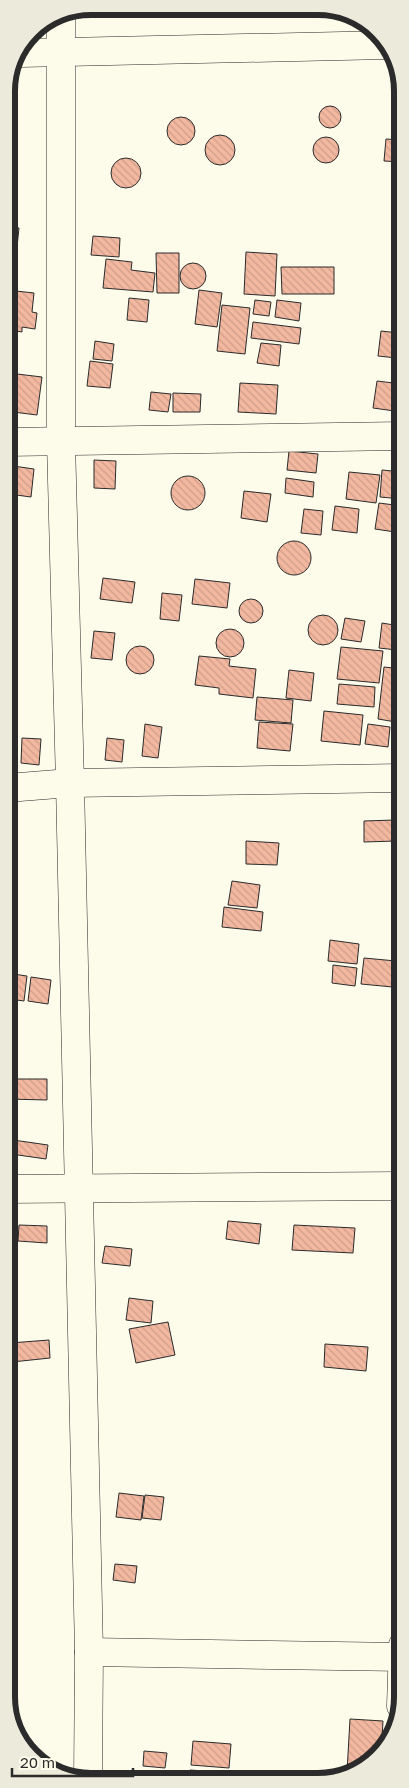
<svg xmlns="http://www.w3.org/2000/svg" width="409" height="1788" font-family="'Golos Text',sans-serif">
<defs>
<pattern id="building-back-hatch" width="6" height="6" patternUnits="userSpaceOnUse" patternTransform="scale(1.25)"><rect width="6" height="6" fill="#f2b8a0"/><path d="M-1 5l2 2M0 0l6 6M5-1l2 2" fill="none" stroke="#d09e8a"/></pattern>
</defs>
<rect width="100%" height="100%" fill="#fdfbea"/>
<g fill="url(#building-back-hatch)" stroke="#2b2b2b">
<circle cx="330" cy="117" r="11"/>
<circle cx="181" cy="131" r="14"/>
<circle cx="220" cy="150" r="15"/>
<circle cx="326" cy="150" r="13"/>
<path d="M386 139 402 140V162L384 161Z"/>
<circle cx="126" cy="173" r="15"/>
<path d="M7 227 19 228 17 247 6 246Z"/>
<path d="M93 236 120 238 119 257 91 255Z"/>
<path d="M246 252 277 254 275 296 244 294Z"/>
<path d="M156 253H179V293H157Z"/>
<path d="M106 259 132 262 131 270 155 273 153 292 103 288Z"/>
<circle cx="193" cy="276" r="13"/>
<path d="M281 267H334V294H282Z"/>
<path d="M199 290 222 293 217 327 195 324Z"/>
<path d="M16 291 34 293 32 312 37 313 35 329 22 327V332L11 330Z"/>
<path d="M129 298 149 300 147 322 127 320Z"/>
<path d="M255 300 271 302 269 316 253 314Z"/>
<path d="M277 300 301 303 299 321 275 317Z"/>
<path d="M222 305 250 308 245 354 217 351Z"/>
<path d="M253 322 301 328 299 344 251 338Z"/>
<path d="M381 331 399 333 397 358 378 356Z"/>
<path d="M95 341 114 344 112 361 93 359Z"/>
<path d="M261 343 281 345 279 366 257 363Z"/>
<path d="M90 361 113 364 110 388 87 386Z"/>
<path d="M17 374 42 377 37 415 13 412Z"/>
<path d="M377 381 402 384V412L373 408Z"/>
<path d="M240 383 278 385 276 414 238 412Z"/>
<path d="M151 392 171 394 168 412 149 410Z"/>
<path d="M173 393 201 394 200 412H173Z"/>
<path d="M7 395 13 396 10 415H7Z"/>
<path d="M289 451 318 454 316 473 287 470Z"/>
<path d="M94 460 116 461 115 489 94 488Z"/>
<path d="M13 466 34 469 31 497 9 494Z"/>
<path d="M382 470 402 472V499L380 497Z"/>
<path d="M349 472 380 475 376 503 346 499Z"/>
<circle cx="188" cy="493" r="17"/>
<path d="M286 478 314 482 313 497 285 493Z"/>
<path d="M244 491 271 494 267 522 241 518Z"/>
<path d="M379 503 402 506V533L375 529Z"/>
<path d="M335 506 359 509 357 533 332 530Z"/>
<path d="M304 509 323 511 321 535 301 533Z"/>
<circle cx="294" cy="558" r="17"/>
<path d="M103 578 135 582 132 603 100 599Z"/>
<path d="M195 579 230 583 227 608 192 604Z"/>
<path d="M162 593 182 595 179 621 160 619Z"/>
<circle cx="251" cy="611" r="12"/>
<circle cx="323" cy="630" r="15"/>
<path d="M345 618 365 621 361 642 341 639Z"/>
<path d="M382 623 400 626 397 650 379 648Z"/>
<circle cx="230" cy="643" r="14"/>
<path d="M94 631 115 633 112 660 91 658Z"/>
<circle cx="140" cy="660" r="14"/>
<path d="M341 647 383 651 379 683 337 679Z"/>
<path d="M199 656 230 659 229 666 256 669 253 698 219 694V688L195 685Z"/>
<path d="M12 664 13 688H7V665Z"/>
<path d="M384 667 402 669 396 722 378 719Z"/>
<path d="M289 670 314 673 311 701 286 698Z"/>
<path d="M339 684 375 687 374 707 337 704Z"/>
<path d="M7 692H12L13 710 7 711Z"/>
<path d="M257 697 293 700 291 723 255 720Z"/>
<path d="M324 711 363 715 360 745 321 741Z"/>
<path d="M259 722 293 724 290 751 257 748Z"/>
<path d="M145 724 162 727 158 758 142 756Z"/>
<path d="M368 724 390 727 388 747 365 744Z"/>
<path d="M22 738 41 739 39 765 21 763Z"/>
<path d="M107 738 124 740 122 762 105 760Z"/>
<path d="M7 748 13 749 11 769 7 768Z"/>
<path d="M395 820 396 841 364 842V821Z"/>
<path d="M246 841 279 843 277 865 246 864Z"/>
<path d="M7 846H13L8 896H7Z"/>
<path d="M232 881 260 885 257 908 228 905Z"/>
<path d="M224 907 263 912 261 931 222 927Z"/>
<path d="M330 940 359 944 357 964 328 961Z"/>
<path d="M364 958 396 961 393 987 361 984Z"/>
<path d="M333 965 357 968 355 986 332 983Z"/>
<path d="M13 974 27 976 24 1001 10 999Z"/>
<path d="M31 977 51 980 48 1004 28 1001Z"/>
<path d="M7 1079H47V1100L7 1099Z"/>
<path d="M13 1140 48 1145 46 1159 11 1154Z"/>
<path d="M228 1221 261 1224 259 1244 226 1239Z"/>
<path d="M19 1225 47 1226V1243L18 1241Z"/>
<path d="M294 1225 355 1228 353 1253 292 1250Z"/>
<path d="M105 1246 132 1249 130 1266 102 1263Z"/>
<path d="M129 1298 153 1301 151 1323 126 1320Z"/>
<path d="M168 1322 175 1355 136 1363 129 1329Z"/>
<path d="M49 1340 50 1358 12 1362 10 1343Z"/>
<path d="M325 1344 368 1347 366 1371 324 1367Z"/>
<path d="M119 1493 144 1496 141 1520 116 1517Z"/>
<path d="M145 1495 164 1497 161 1520 142 1518Z"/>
<path d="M115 1564 137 1566 135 1583 113 1580Z"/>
<path d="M350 1719 383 1721 381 1754 347 1772Z"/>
<path d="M193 1741 231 1744 229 1768 191 1765Z"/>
<path d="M144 1751 167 1753 165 1768 143 1766Z"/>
<path d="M190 1770 232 1773 231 1781 189 1780Z"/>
</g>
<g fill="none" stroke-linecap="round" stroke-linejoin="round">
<g stroke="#2b2b2b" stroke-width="29">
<g id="minor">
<path d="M61 13V442L70 783 89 1652 88 1780"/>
<path d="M21 53 386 45"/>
<path d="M7 442 402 436"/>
<path d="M7 788 70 783 402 778"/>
<path d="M7 1189 402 1186"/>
<path d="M89 1652 403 1657"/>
<path d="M401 1706 403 1645"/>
</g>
</g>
<use href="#minor" stroke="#fdfbea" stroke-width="28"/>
</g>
<path d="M0 0H409V1788H0ZM91 15H318A76 76 0 0 1 394 91V1697A76 76 0 0 1 318 1773H91A76 76 0 0 1 15 1697V91A76 76 0 0 1 91 15Z" fill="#eceadb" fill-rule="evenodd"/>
<path fill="none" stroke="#2b2b2b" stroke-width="6" d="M91 15H318A76 76 0 0 1 394 91V1697A76 76 0 0 1 318 1773H91A76 76 0 0 1 15 1697V91A76 76 0 0 1 91 15Z"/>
<path d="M12 1768v8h121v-8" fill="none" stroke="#2b2b2b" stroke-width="2.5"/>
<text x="20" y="1768" font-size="15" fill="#2b2b2b" stroke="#fdfbea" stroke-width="4" paint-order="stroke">20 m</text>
</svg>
